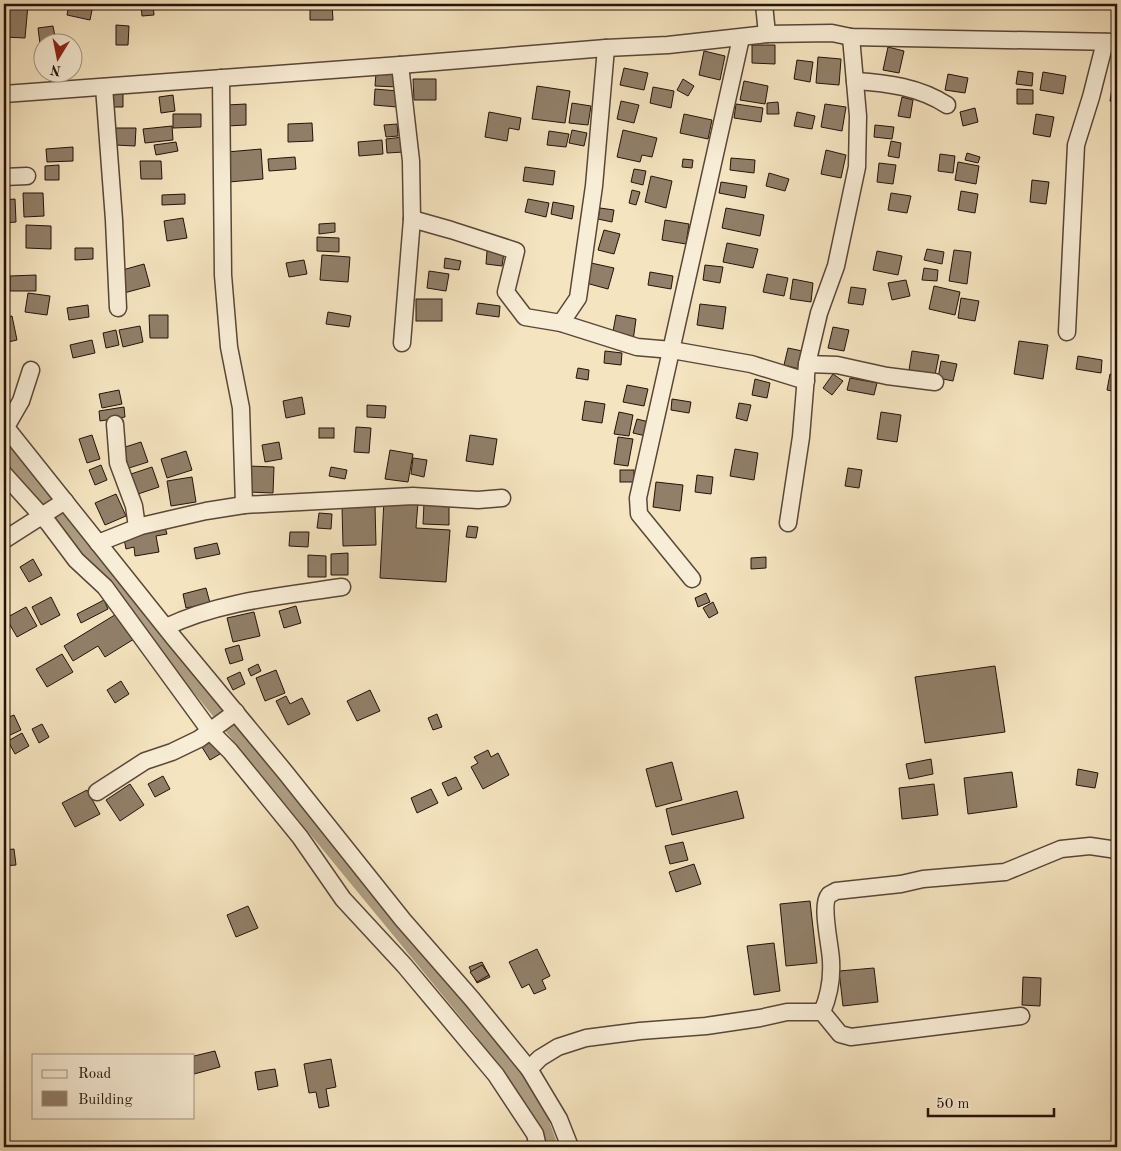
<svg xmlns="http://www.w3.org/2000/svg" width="1121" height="1151" font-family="'Old Standard TT',serif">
<rect width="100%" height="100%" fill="#f5e4c0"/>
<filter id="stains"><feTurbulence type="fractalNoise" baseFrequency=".004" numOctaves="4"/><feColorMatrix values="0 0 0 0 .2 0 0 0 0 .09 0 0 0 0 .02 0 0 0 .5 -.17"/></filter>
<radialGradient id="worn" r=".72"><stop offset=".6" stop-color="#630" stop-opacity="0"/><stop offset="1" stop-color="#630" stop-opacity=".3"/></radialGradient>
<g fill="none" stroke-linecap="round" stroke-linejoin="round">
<path stroke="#ae9d82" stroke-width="18" d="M4 446 40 495 204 691 482 1029 532 1100 549 1147"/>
</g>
<g fill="#917f69" stroke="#25120a">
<path d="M8 4 28 5 25 38 5 37Z"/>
<path d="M69 4 93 5 90 20 67 15Z"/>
<path d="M131 4H156H153L154 15 142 16 141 5 131 7Z"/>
<path d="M310 4H332L333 20H310Z"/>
<path d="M116 25 129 26 128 45H116Z"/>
<path d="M53 26 56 42H42V44H40L38 28Z"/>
<path d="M752 45H775V64L752 63Z"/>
<path d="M888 47 904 51 899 73 883 70Z"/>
<path d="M704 51 725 56 720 80 699 75Z"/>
<path d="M818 57 841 59 839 85 816 83Z"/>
<path d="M797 60 813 62 810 82 794 79Z"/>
<path d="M624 68 648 73 644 90 620 85Z"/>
<path d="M1018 71 1033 73 1032 86 1016 84Z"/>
<path d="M1043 72 1066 76 1063 94 1040 90Z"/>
<path d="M376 73 399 75 398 87 375 86Z"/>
<path d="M948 74 968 78 965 93 945 90Z"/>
<path d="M413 79H436V100H414Z"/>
<path d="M683 79 694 86 688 96 677 90Z"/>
<path d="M744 81 768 86 765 104 740 100Z"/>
<path d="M1113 82 1117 83V103L1110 101Z"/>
<path d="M537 86 570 91 565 123 532 119Z"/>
<path d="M653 87 674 91 671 108 650 103Z"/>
<path d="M375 89 398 91 397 107 374 105Z"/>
<path d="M1017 89 1033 90V104H1017Z"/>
<path d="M108 91H123V107H109Z"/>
<path d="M173 95 175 111 161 113 159 97Z"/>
<path d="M902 97 913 100 910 118 898 116Z"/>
<path d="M621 101 639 105 634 123 617 119Z"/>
<path d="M778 102 779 114H767V103Z"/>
<path d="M572 103 591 106 588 125 569 123Z"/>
<path d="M246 104V125L227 126V105Z"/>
<path d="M736 104 763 108 761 122 734 118Z"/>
<path d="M825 104 846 107 842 131 821 127Z"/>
<path d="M975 108 978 122 963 126 960 112Z"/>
<path d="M489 112 521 118 519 130 509 128 507 141 485 137Z"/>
<path d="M797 112 815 116 812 129 794 126Z"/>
<path d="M173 114H201V127L173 128Z"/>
<path d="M684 114 712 120 708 139 680 133Z"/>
<path d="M1036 114 1054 117 1050 137 1033 134Z"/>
<path d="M312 123 313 141 288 142V124Z"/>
<path d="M397 124 398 136 386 137 384 125Z"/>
<path d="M875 125 894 127 892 139 874 137Z"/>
<path d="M172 126 173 140 145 143 143 129Z"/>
<path d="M115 128H136L135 146 115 145Z"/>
<path d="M572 130 587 133 584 146 569 143Z"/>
<path d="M623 130 657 138 652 157 642 155 640 162 617 157Z"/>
<path d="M549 131 569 134 566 147 547 145Z"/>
<path d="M403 137 404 152 387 153 386 139Z"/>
<path d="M382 140 383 154 359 156 358 142Z"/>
<path d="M891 141 901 143 899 158 888 156Z"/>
<path d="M176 142 178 151 156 155 154 145Z"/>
<path d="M73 147V161L47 162 46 149Z"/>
<path d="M261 149 263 179 229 182 227 152Z"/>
<path d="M826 150 846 155 841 178 821 174Z"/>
<path d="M967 153 980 157 978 163 965 160Z"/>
<path d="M940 154 955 156 953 173 938 171Z"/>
<path d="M295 157 296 169 269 171 268 159Z"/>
<path d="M731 158 755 160 754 173 730 170Z"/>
<path d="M683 159 693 160 692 168 682 167Z"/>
<path d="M140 161H161L162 179H141Z"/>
<path d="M958 162 979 166 976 184 955 180Z"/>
<path d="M879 163 896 165 893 184 877 182Z"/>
<path d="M59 165V180H45V166Z"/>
<path d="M525 167 555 171 553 185 523 181Z"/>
<path d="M634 169 646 171 643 185 631 182Z"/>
<path d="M769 173 789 179 785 191 766 186Z"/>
<path d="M651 176 672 181 666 208 645 202Z"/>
<path d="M1032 180 1049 182 1046 204 1030 202Z"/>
<path d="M721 182 747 186 745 198 719 193Z"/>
<path d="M632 190 640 192 636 205 629 203Z"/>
<path d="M961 191 978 194 975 213 958 210Z"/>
<path d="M23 193H43L44 216 24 217Z"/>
<path d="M891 193 911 196 907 213 888 210Z"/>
<path d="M185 194V204L162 205V195Z"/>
<path d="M15 199 16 222 4 223V200Z"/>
<path d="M528 199 549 203 546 217 525 212Z"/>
<path d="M553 202 574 206 572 219 551 214Z"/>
<path d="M600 208 614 210 612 222 598 219Z"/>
<path d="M726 208 764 215 760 236 722 228Z"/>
<path d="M183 218 187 238 167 241 164 221Z"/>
<path d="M665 220 689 224 686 244 662 240Z"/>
<path d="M335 223V232L319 234V224Z"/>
<path d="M26 225 51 226V249L26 248Z"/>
<path d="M604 230 620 234 614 254 598 250Z"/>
<path d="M317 237 339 238V252L317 251Z"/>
<path d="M727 243 758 249 753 268 723 262Z"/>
<path d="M75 248H93V259L75 260Z"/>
<path d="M927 249 944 252 942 264 924 260Z"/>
<path d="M954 250 971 252 967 284 949 281Z"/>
<path d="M487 251 504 253 502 266 486 264Z"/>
<path d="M877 251 902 256 898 275 873 270Z"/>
<path d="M322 255 350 257 348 282 320 280Z"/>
<path d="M445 258 461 261 459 270 444 268Z"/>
<path d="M304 260 307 274 289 277 286 263Z"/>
<path d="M591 263 614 268 608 289 586 283Z"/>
<path d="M144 264 150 286 124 293 119 271Z"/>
<path d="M705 265 723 267 720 283 703 280Z"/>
<path d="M924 268 938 270 937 281 922 280Z"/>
<path d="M429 271 449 274 446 291 427 288Z"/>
<path d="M650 272 673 276 671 289 648 285Z"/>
<path d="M767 274 788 278 784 296 763 292Z"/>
<path d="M36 275V291H10V276Z"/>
<path d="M793 279 813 283 811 302 790 299Z"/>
<path d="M906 280 910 296 892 300 888 283Z"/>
<path d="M934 286 960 292 955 315 929 309Z"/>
<path d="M851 287 866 289 863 305 848 303Z"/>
<path d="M28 293 50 296 47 315 25 312Z"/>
<path d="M961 298 979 301 975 321 958 318Z"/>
<rect x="416" y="299" width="26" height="22"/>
<path d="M478 303 500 306 499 317 476 314Z"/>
<path d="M700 304 726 307 723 329 697 325Z"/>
<path d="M88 305 89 317 69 320 67 308Z"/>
<path d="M328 312 351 316 349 327 326 324Z"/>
<path d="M149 315H168V338H150Z"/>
<path d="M616 315 636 319 633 341 612 337Z"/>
<path d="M12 316 17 340 4 343V318Z"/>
<path d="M140 326 143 342 123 347 119 330Z"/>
<path d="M833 327 849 330 844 351 828 348Z"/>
<path d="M116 330 119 345 106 348 103 333Z"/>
<path d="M92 340 95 353 73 358 70 345Z"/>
<path d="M1019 341 1048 345 1043 379 1014 374Z"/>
<path d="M788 348 807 352 803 370 784 365Z"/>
<path d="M605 351 622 353 621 365 604 363Z"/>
<path d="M912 351 939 355 935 375 909 370Z"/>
<path d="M1078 356 1102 360 1101 373 1076 369Z"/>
<path d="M941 361 957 364 953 381 938 378Z"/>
<path d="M578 368 589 370 588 380 576 378Z"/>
<path d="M833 374 843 381 832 395 823 388Z"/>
<path d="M1110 374 1117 375V392L1107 390Z"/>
<path d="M850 378 877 383 874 395 847 390Z"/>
<path d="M755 379 770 383 767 398 752 395Z"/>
<path d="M627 385 648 389 644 406 623 402Z"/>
<path d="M119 390 122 404 102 408 99 394Z"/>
<path d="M302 397 305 414 286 418 283 401Z"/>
<path d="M672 399 691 402 689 413 671 410Z"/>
<path d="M585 401 605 404 602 423 582 420Z"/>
<path d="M739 403 751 405 747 421 736 418Z"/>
<path d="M367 405 386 406 385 418 367 417Z"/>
<path d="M124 407 125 417 100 421 99 411Z"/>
<path d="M619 412 633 415 629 436 614 434Z"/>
<path d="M881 412 901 415 897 442 877 439Z"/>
<path d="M637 419 649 422 646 436 633 433Z"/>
<path d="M356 427 371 428 369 453 354 452Z"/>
<rect x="319" y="428" width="15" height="10"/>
<path d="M92 435 100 459 87 463 79 439Z"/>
<path d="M470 435 497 439 493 465 466 461Z"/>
<path d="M618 437 633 439 628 466 614 464Z"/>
<path d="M141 442 148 462 129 468 122 448Z"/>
<path d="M279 442 282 459 265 462 262 445Z"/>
<path d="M735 449 758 453 754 480 730 476Z"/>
<path d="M390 450 413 454 408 482 385 479Z"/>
<path d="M186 451 192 470 167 478 161 459Z"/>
<path d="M413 458 427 460 424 477 411 474Z"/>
<path d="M101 465 107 480 95 485 89 470Z"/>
<path d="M248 466 274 467 273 493 248 492Z"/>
<path d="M152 467 159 487 138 494 131 474Z"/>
<path d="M331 467 347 470 345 479 329 476Z"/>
<path d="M848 468 862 470 859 488 845 486Z"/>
<rect x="620" y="470" width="14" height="12"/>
<path d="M697 475 713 477 711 494 695 492Z"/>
<path d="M192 477 196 502 171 506 167 481Z"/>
<path d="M656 482 683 485 680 511 653 507Z"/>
<path d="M116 494 126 516 105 525 95 503Z"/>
<path d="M384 500 418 502 416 528 450 530 446 582 380 578Z"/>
<path d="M424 503H449V525L423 524Z"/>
<path d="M375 505 376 545 343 546 342 506Z"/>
<path d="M319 513 332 514 331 529 317 528Z"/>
<path d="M468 526 478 527 476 538 466 537Z"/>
<path d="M165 527 167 534 156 536 159 552 135 556 134 547 126 549 123 534Z"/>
<path d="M290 532H309L308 547 289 546Z"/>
<path d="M217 543 220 554 196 559 194 548Z"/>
<path d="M348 553V575H331V554Z"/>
<path d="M308 555 326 556V577H308Z"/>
<path d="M766 557V568L751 569V558Z"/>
<path d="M33 559 42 575 29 582 20 567Z"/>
<path d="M206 588 210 603 186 608 183 594Z"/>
<path d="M706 593 710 602 698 607 695 598Z"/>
<path d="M51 597 60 615 41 625 32 607Z"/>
<path d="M104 600 108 609 81 623 77 614Z"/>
<path d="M713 602 718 613 709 618 703 608Z"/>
<path d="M296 606 301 623 284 628 279 611Z"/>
<path d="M26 607 37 626 17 637 6 618Z"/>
<path d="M254 612 260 636 233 642 227 618Z"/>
<path d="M118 613 134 639 105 657 98 646 73 661 64 646Z"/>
<path d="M239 645 243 660 230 664 225 649Z"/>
<path d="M62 654 73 672 47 687 36 669Z"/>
<path d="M258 664 261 671 251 676 248 669Z"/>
<path d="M995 666 1005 732 925 743 915 677Z"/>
<path d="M276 670 285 693 265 701 256 678Z"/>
<path d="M240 672 245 684 233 690 227 678Z"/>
<path d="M121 681 129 694 115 703 107 690Z"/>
<path d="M370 690 380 711 357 721 347 701Z"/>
<path d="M286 696 290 704 302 698 310 714 288 725 276 701Z"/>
<path d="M437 714 442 727 433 730 428 718Z"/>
<path d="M14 715 21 730 8 736 4 727V719Z"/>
<path d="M42 724 49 737 39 743 32 729Z"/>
<path d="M22 733 29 746 15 754 8 741Z"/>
<path d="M210 738 220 754 210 760 200 744Z"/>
<path d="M488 750 491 757 498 753 509 775 483 789 471 767 478 763 474 757Z"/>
<path d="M931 759 933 774 909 779 906 764Z"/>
<path d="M672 762 682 800 656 807 646 769Z"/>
<path d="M1078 769 1098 773 1095 788 1076 785Z"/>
<path d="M1012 772 1017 807 968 814 964 778Z"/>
<path d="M163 776 170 789 155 797 148 784Z"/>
<path d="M456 777 462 789 448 796 442 783Z"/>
<path d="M130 784 144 805 120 821 106 800Z"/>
<path d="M934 784 938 815 902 819 899 788Z"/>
<path d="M431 789 438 803 417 813 411 798Z"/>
<path d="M87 790 100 814 75 827 62 803Z"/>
<path d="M737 791 744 818 672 835 666 809Z"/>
<path d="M683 842 688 860 670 864 665 846Z"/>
<path d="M14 849 16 865 4 866V850Z"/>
<path d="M694 864 701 884 676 892 669 872Z"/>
<path d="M810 901 817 963 786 966 780 904Z"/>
<path d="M248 906 258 928 236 937 227 915Z"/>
<path d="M774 943 780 991 754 995 747 946Z"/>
<path d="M537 949 550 976 542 980 546 989 534 994 529 984 522 988 509 962Z"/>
<path d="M482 962 490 977 477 983 469 967Z"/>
<path d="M482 965 489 975 477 982 470 972Z"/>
<path d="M874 968 878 1002 843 1006 839 971Z"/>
<path d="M1023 977 1041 978 1040 1006 1022 1005Z"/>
<path d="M215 1051 220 1067 194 1074V1056Z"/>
<path d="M331 1059 336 1087 326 1089 329 1106 319 1108 316 1092 309 1093 304 1064Z"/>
<path d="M275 1069 278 1086 258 1090 255 1072Z"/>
</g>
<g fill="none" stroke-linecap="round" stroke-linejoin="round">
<g stroke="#594638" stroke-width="19">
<g id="minor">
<path d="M764 4 767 34"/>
<path d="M400 65 411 161 412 219 402 343"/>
<path d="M221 78 223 275 229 347 241 408 244 505"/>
<path d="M855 81C888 83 919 87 947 105"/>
<path d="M104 87 114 220 118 308"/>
<path d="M4 94 400 65 606 48 668 45 767 34 832 33 851 37 1117 42"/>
<path d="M4 177 27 176"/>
<path d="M412 219 451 230 516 251 506 292 525 317 561 323 637 347 672 350 751 364 806 381"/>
<path d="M561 323 578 298 594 186 606 48"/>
<path d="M1067 332 1076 145 1091 97 1105 42"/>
<path d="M807 364 837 365 887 376 935 382"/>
<path d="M115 424 118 463 134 506 137 527"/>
<path d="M4 425 174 638 285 772 403 920 472 999 529 1069 559 1119 570 1147"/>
<path d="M6 427 21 401 31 370"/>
<path d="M4 474 49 524 76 560 105 587 210 731 230 751 300 837 343 899 404 965 496 1075 535 1134 538 1147"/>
<path d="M788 523 801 437 807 364 819 313 836 266 857 167 858 116 851 37"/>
<path d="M4 540 65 501"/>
<path d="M98 543 141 526 206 511 244 505 413 496 478 500 502 498"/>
<path d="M692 579 639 514 638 498 741 38"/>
<path d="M166 627C220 601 283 596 342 587"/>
<path d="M97 792 145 761 172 752 199 739 236 712"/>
<path d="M822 1012C829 996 832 978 831 961 831 948 820 905 829 895 830 894 835 892 836 891L901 884 923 879 1005 872 1061 849 1090 846 1117 850"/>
<path d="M529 1069 540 1058 558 1047 586 1038 640 1031 706 1026 760 1018 787 1012H822L840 1034 851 1037 1021 1016"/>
</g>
</g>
<use href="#minor" stroke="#f8edd6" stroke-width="16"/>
</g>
<rect width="1121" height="1151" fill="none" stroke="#f5e4c0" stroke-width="20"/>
<rect x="5" y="5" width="1111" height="1141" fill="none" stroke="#25120a" stroke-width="2.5"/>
<rect x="10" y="10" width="1101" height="1131" fill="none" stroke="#25120a"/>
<rect x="32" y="1054" width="162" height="65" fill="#f8edd6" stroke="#a49584"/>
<rect x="42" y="1070" width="25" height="8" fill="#f8edd6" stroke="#a49584"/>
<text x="78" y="1078" font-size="15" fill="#25120a">Road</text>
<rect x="42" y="1091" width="25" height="15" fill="#917f69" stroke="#a49584"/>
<text x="78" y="1104" font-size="15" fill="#25120a">Building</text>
<g transform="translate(58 58) rotate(190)"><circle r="24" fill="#f8edd6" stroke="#a49584"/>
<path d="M0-4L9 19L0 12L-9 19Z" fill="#8f2418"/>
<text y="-8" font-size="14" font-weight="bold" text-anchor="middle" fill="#25120a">N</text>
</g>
<path d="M928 1108v8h126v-8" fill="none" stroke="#25120a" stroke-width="2.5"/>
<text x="936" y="1108" font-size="15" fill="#25120a" stroke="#f8edd6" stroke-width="4" paint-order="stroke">50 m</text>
<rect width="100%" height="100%" filter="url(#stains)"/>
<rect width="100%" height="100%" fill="url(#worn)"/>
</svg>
